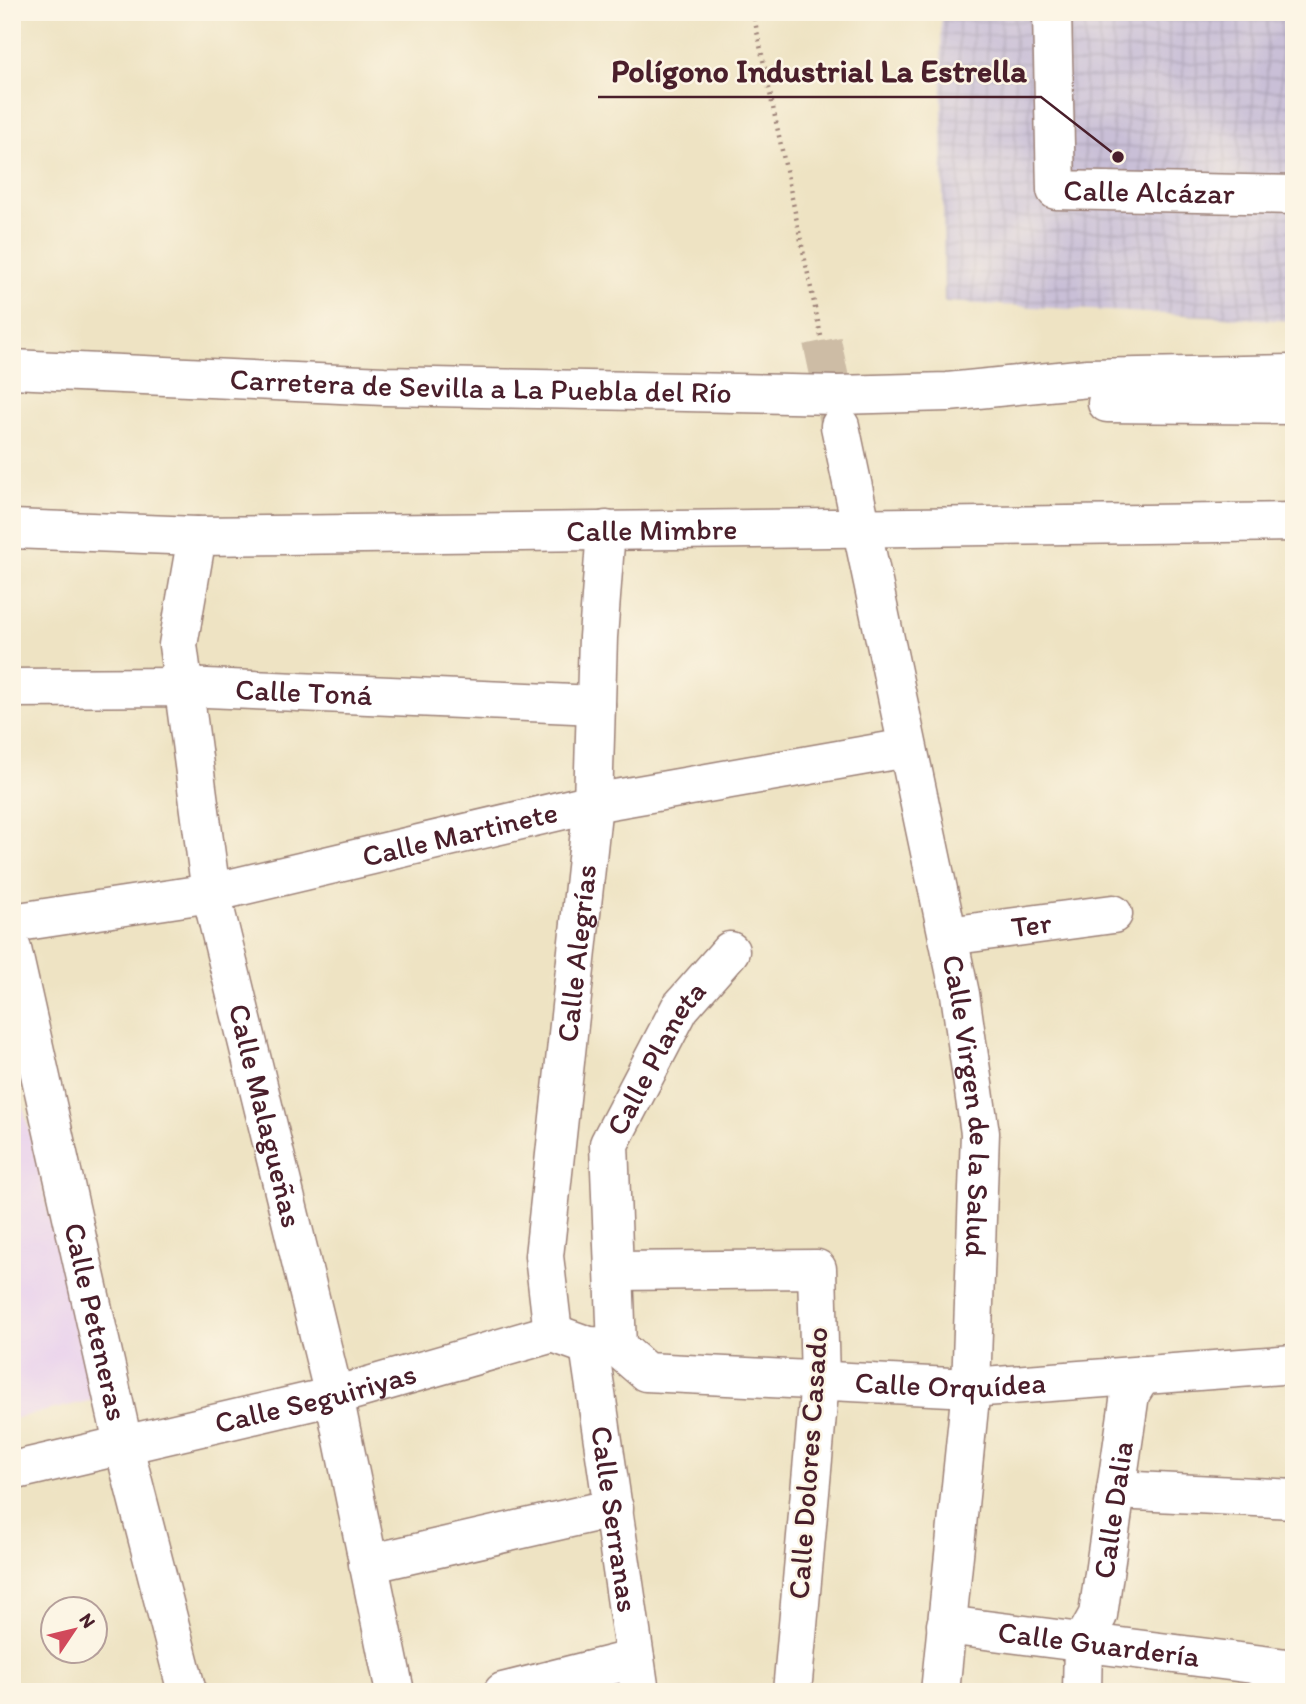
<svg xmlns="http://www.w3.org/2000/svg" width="1306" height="1704" font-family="Itim,sans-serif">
<defs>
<pattern id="industrial-grid" width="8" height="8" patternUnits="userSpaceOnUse" patternTransform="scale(1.75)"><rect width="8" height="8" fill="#c9bfd7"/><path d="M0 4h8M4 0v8" fill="none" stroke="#aea4b9"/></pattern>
</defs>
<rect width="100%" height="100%" fill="#fcf5e5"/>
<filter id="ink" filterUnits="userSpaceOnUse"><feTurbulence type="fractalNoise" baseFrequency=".0143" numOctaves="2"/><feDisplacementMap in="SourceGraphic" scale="14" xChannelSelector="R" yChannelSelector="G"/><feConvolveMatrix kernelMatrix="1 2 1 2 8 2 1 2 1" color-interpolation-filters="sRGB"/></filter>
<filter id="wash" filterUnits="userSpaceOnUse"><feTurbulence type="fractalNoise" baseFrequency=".00686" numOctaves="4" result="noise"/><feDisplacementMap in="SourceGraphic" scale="28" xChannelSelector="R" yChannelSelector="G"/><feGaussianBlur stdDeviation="1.57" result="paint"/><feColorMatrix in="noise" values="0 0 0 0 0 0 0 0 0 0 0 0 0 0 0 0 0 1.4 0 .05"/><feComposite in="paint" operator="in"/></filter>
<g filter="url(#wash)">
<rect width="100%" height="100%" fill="#eee3c3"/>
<path fill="#e9d2ed" d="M12 1059 93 1400 12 1419Z"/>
<path fill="url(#industrial-grid)" d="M941 12H1294V321L944 302Z"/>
</g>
<g filter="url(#ink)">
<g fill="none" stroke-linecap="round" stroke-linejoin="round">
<path stroke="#cdbca5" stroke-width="38" stroke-dasharray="38 19" stroke-linecap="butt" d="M822 341 840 426"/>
<g stroke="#9c8177" stroke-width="41">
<g id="minor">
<path id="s1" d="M1052 12 1056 190 1294 195"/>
<path id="s2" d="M840 426 960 994 980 1133 971 1388 940 1692"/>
<path id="s3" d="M12 529 197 536 1294 522"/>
<path id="s4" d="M197 536 178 645 211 893 334 1396 395 1692"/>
<path id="s5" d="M12 688 184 687 596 705"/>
<path id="s6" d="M12 923 211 893 593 803 907 748"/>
<path id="s7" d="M948 936 1113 914"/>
<path id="s8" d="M12 949 123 1443 187 1692"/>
<path d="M615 1271 817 1269 820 1381 792 1692"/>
<path id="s9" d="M553 1333 544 1256 593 803 598 637 606 530"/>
<path id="s10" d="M589 1346 640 1692"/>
<path id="s11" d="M617 1347 646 1372 971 1388 1294 1364"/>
<path id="s12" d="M617 1347 609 1144 680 1008 730 951"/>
<path id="s13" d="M12 1471 334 1396 553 1333 589 1346 617 1347"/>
<path d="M1116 1490 1294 1499"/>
<path d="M368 1564 614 1508"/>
<path id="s14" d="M946 1625 1294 1669"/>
<path d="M503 1692 635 1659"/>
<path id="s15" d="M1082 1692 1083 1642 1098 1615 1130 1394 1142 1375"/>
</g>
</g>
<g stroke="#9c8177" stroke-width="41">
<g id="major">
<path id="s16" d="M12 369 384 386 837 395 948 392 1088 378 1294 374"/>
<path d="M1107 403 1294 405"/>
</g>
</g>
<path stroke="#9c8177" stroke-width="4.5" stroke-dasharray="2 5" stroke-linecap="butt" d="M753 12 822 341"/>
<use href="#minor" stroke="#fff" stroke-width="38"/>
<use href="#major" stroke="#fff" stroke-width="38"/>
</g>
</g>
<g text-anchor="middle" stroke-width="5" stroke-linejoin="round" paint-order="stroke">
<g font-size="30" fill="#4a1f2b" stroke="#fcf5e5">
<text dy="10" stroke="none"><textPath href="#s1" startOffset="271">Calle Alcázar</textPath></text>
<text dy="10" stroke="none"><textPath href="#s16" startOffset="469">Carretera de Sevilla a La Puebla del Río</textPath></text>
<text dy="10" stroke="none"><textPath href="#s3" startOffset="640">Calle Mimbre</textPath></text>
<text dy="10" stroke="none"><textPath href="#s5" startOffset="292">Calle Toná</textPath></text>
<text dy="10" stroke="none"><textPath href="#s6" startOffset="457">Calle Martinete</textPath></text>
<text dy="10" stroke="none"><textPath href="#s7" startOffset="84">Ter</textPath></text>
<text dy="10" stroke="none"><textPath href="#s9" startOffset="382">Calle Alegrías</textPath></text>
<text dy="10" stroke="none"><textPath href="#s12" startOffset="301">Calle Planeta</textPath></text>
<text dy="10" stroke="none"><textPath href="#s2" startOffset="693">Calle Virgen de la Salud</textPath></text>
<text dy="10" stroke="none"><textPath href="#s4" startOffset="590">Calle Malagueñas</textPath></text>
<text dy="10" stroke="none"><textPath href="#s8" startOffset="382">Calle Peteneras</textPath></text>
<text dy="10" stroke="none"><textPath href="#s11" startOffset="343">Calle Orquídea</textPath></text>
<text dy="10" stroke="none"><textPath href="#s13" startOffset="312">Calle Seguiriyas</textPath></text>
<text transform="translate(808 1463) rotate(-86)" y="10">Calle Dolores Casado</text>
<text dy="10" stroke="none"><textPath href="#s15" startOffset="187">Calle Dalia</textPath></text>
<text dy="10" stroke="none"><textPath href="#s10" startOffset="175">Calle Serranas</textPath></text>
<text dy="10" stroke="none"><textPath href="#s14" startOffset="154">Calle Guardería</textPath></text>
</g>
</g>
<path fill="none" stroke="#4a1f2b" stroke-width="2.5" d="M1118 157L1041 97H598"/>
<circle fill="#4a1f2b" stroke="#fcf5e5" stroke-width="2.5" cx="1118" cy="157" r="7"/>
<g font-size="32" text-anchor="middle" font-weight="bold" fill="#4a1f2b" stroke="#fcf5e5" stroke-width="5" stroke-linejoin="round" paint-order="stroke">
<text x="819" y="82">Polígono Industrial La Estrella</text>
</g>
<rect width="1306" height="1704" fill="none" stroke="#fcf5e5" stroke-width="42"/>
<g transform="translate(74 1630) rotate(55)"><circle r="33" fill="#fcf5e5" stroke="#b59f9b" stroke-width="2"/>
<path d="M0-5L12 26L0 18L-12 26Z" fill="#d1495b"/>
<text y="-10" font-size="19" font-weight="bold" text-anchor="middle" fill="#4a1f2b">N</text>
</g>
</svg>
